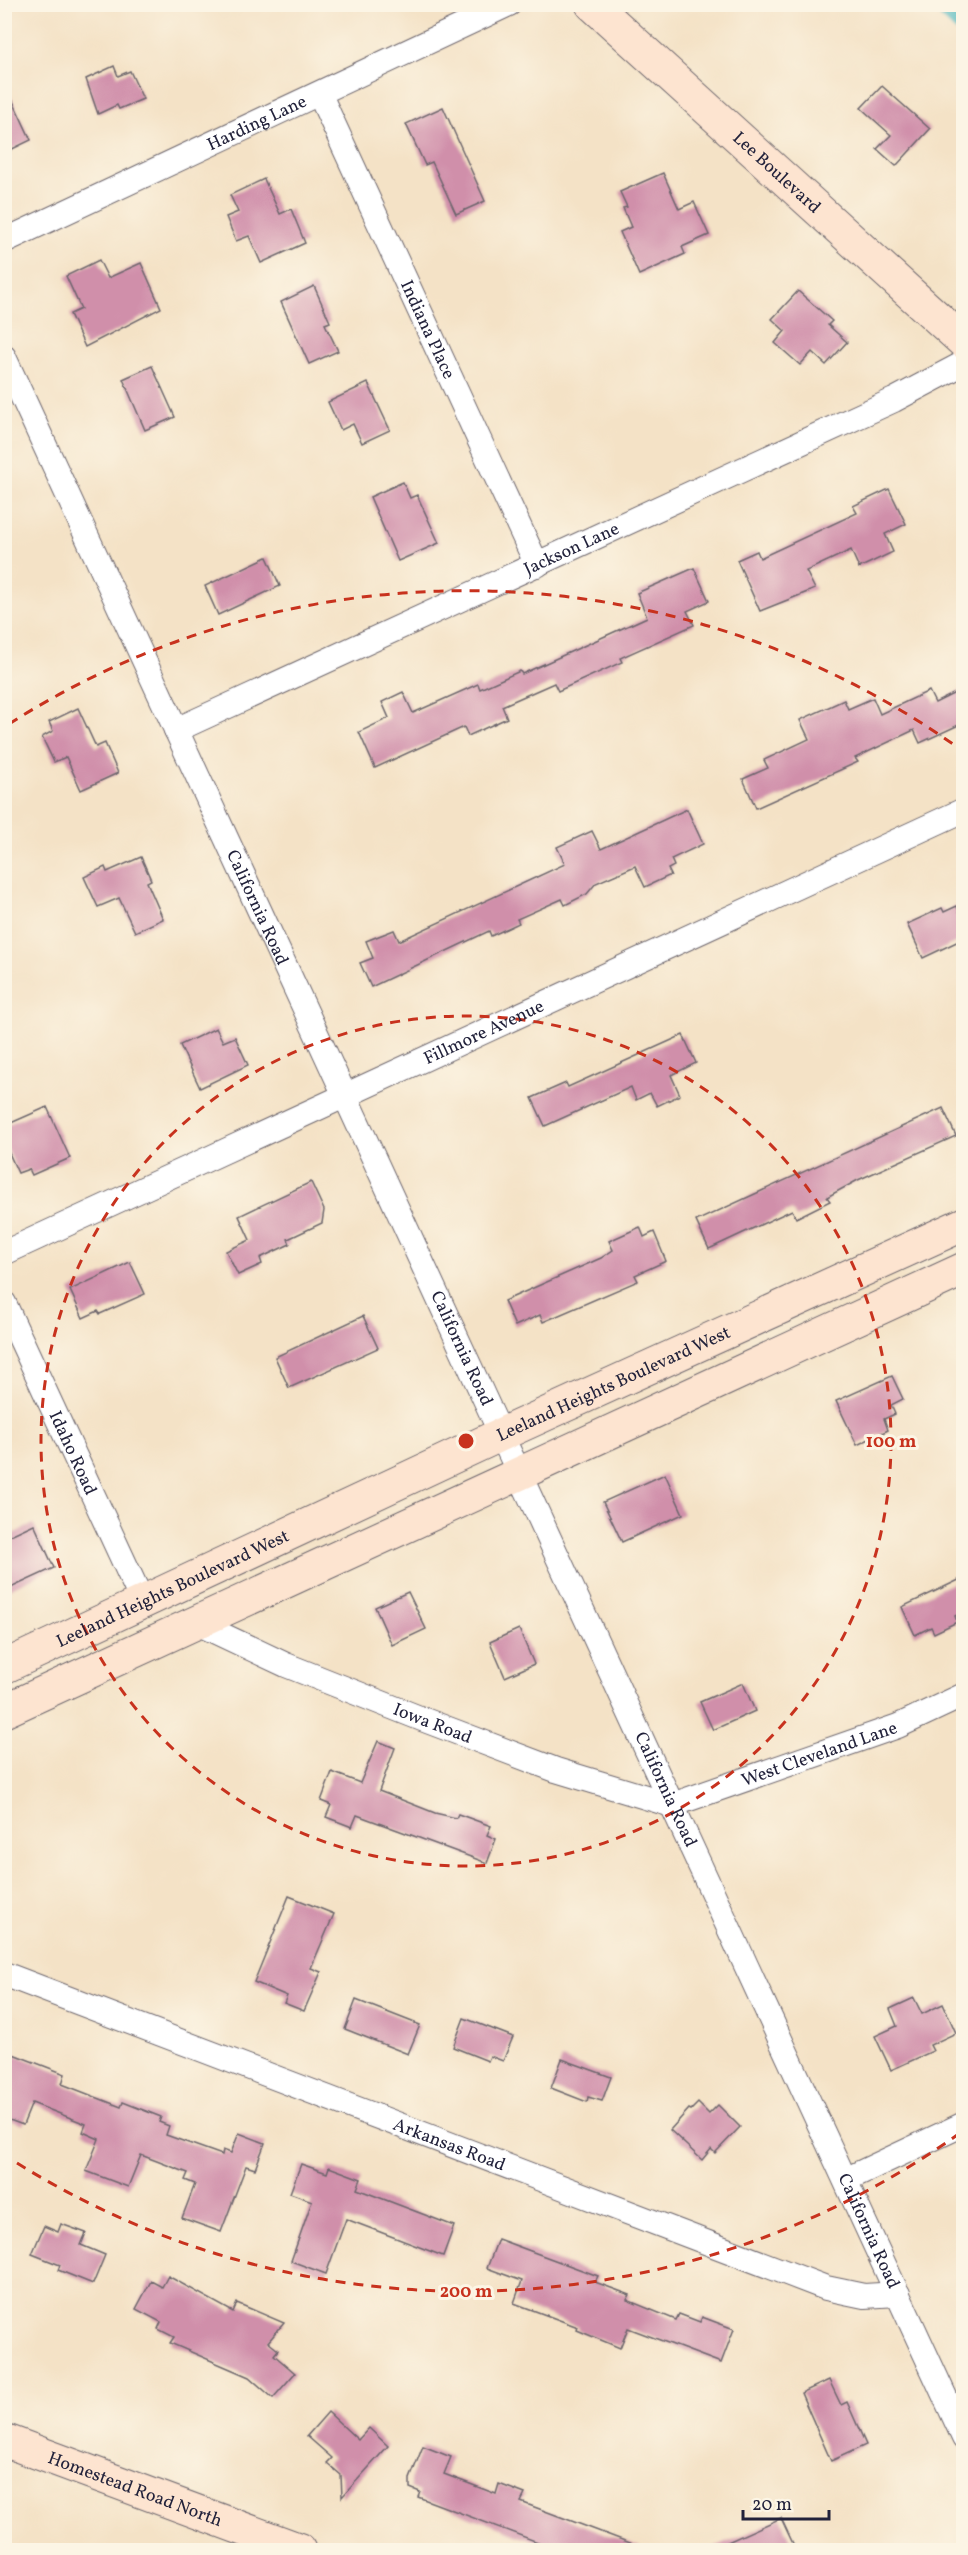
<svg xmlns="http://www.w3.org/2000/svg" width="968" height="2555" font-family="Vollkorn,serif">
<rect width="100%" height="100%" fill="#fcf5e5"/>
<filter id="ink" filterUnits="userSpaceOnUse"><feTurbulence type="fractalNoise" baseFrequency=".0167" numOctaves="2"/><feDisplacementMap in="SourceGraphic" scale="12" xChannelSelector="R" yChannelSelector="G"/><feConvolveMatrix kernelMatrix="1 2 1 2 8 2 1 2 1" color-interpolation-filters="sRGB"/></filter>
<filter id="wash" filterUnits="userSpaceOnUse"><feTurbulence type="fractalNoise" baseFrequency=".008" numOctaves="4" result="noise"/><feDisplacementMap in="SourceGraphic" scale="24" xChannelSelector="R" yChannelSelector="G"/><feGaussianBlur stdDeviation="1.35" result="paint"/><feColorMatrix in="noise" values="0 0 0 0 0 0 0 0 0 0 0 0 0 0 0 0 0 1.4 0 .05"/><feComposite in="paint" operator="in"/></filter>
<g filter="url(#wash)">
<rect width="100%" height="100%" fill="#f4e2c6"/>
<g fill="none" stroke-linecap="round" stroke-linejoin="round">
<path stroke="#43b3bc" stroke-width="30" d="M948 4 964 19"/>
</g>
<g id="blocks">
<g fill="#d08faa">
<path d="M114 66 118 76 130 71 143 99 119 109 117 105 98 114 86 79Z"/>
<path d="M4 82 31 140 4 153Z"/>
<path d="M882 86 930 129 896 166 877 149 891 135 861 108Z"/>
<path d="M443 107 485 201 456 214 432 162 425 165 406 124Z"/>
<path d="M663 173 679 209 694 202 709 235 682 247 685 254 639 275 620 232 631 227 623 208 627 207 620 192Z"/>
<path d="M264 179 280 214 291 209 305 243 261 263 249 236 236 241 226 217 238 212 230 195Z"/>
<path d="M99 260 108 278 141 263 161 308 85 347 70 314 81 309 66 276Z"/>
<path d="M314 286 330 322 325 324 338 351 309 364 281 302Z"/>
<path d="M798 291 832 321 828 325 847 342 826 365 812 352 800 365 775 343 785 331 772 319Z"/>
<path d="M152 366 175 417 145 430 123 379Z"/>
<path d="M368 383 390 430 362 443 353 424 341 430 328 402Z"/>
<path d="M403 482 410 498 417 495 439 543 398 561 370 497Z"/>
<path d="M889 489 906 524 885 534 893 552 859 568 851 550 806 571 815 589 760 611 737 560 757 551 760 558 857 513 853 506Z"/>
<path d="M267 557 280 586 218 615 205 586Z"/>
<path d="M694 568 709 601 687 611 694 625 620 658 622 662 558 691 554 683 502 706 507 718 468 736 464 727 375 768 359 732 389 718 382 702 403 692 413 713 478 684 480 689 520 671 522 674 647 617 637 593Z"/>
<path d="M963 689V723L920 743 914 730 855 758 858 762 756 808 743 779 768 768 764 760 809 739 800 720 844 700 848 709 873 698 880 714 929 691 935 703Z"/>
<path d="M78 708 96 747 105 743 118 773 81 790 66 757 54 762 42 737 53 731 49 722Z"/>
<path d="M687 809 703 844 671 859 674 866 668 869 671 875 645 887 635 866 596 883 587 894 565 905 562 899 517 919 519 923 491 936 489 931 371 987 360 963 373 958 366 941 394 930 399 941 565 864 557 847 592 831 601 849Z"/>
<path d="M141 857 151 880 147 882 163 919 135 932 119 898 98 907 84 877 105 867 107 872Z"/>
<path d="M957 906 963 920V939L923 958 907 924 942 908 944 912Z"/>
<path d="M216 1028 223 1042 235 1037 248 1065 200 1088 180 1045Z"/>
<path d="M683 1035 696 1063 671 1075 680 1095 657 1106 650 1093 636 1100 631 1087 545 1126 532 1098 566 1083 568 1087Z"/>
<path d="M47 1107 70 1158 32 1175 29 1169 18 1173 4 1142V1126Z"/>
<path d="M943 1108 956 1136 858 1180 827 1197 830 1201 796 1218 792 1210 709 1249 696 1221Z"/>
<path d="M311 1182 324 1210 322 1223 288 1239 290 1244 260 1258 262 1264 238 1275 226 1251 250 1240 239 1216Z"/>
<path d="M640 1227 644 1237 654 1232 666 1261 635 1275 638 1281 543 1322 540 1315 515 1326 504 1301 601 1258 613 1250 609 1241Z"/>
<path d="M130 1262 145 1294 100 1314 98 1311 83 1318 70 1290Z"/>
<path d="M363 1316 378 1348 289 1388 275 1357Z"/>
<path d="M892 1376 903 1399 891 1405 895 1414 884 1419 888 1430 857 1445 836 1401Z"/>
<path d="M665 1474 683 1514 622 1542 603 1502Z"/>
<path d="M34 1524 54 1568 4 1591V1538Z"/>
<path d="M963 1578V1612L955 1616 957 1622 934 1633 931 1627 915 1635 902 1607Z"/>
<path d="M408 1592 426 1629 392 1645 375 1607Z"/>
<path d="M519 1629 534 1664 505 1677 490 1642Z"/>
<path d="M743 1683 755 1711 713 1730 700 1702Z"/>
<path d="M378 1741 395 1748 379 1791 435 1813 456 1818 458 1814 491 1826 487 1835 496 1839 487 1863 357 1815 352 1827 326 1817 331 1805 321 1801 332 1772 360 1783Z"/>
<path d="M289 1896 334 1914 311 1968 321 1972 304 2011 284 2003 287 1996 254 1982Z"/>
<path d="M914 1998 922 2014 943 2004 956 2033 930 2045 933 2051 891 2070 875 2036 897 2026 890 2009Z"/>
<path d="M356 2000 420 2025 408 2054 345 2029Z"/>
<path d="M464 2018 513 2037 503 2061 490 2056 488 2061 453 2047Z"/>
<path d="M13 2054 65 2074 62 2084 121 2107 123 2102 161 2117 159 2122 169 2126 166 2135 222 2155 223 2150 231 2153 239 2133 265 2143 255 2169 246 2166 221 2232 182 2218 195 2184 185 2180 188 2173 141 2155 128 2187 86 2171 99 2139 83 2132 86 2124 32 2103 23 2125 4 2118V2077Z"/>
<path d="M562 2059 611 2077 602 2101 588 2097 587 2102 551 2088Z"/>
<path d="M698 2103 709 2114 718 2105 740 2127 715 2153 711 2149 702 2160 670 2130 689 2109 691 2110Z"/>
<path d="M301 2164 327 2173 329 2167 361 2179 357 2189 454 2226 443 2256 346 2219 326 2274 291 2261 312 2201 290 2193Z"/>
<path d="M61 2224 86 2233 81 2245 105 2255 93 2284 58 2270 60 2265 32 2254 44 2226 58 2232Z"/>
<path d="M498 2239 598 2276 595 2282 630 2295 627 2300 676 2320 679 2314 700 2322 702 2317 734 2329 721 2363 628 2328 620 2348 577 2330 578 2327 514 2303 522 2281 487 2268Z"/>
<path d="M168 2276 233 2312 237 2303 284 2323 268 2342 278 2350 274 2355 295 2373 273 2398 249 2377 170 2343 174 2337 158 2329 161 2322 136 2309 151 2281 162 2287Z"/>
<path d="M829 2380 841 2405 847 2402 866 2445 831 2461 801 2393Z"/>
<path d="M328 2412 358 2440 369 2428 388 2446 342 2497 341 2475 327 2463 332 2458 307 2436Z"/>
<path d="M423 2446 451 2457 444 2474 496 2494 499 2484 525 2494 521 2502 641 2547V2550H559L418 2497 420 2492 410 2488V2479Z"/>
<path d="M781 2518 796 2550H710Z"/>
</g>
</g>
</g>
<g filter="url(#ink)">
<use href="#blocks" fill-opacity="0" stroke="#6c656c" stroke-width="1.5"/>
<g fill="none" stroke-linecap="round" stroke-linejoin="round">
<g stroke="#6c656c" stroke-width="26">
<g id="minor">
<path id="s1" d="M320 95 537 565"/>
<path id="s2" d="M4 241 509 4"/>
<path id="s3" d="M4 357C323 1051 647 1742 964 2438"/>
<path id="s4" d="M176 730 894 400 964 363"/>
<path id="s5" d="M4 1253 964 810"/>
<path id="s6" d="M4 1303 143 1603"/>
<path id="s7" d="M199 1624 286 1665 422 1719 556 1770 672 1805 898 1726 964 1695"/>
<path id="s8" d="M4 1974 826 2288 864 2296 898 2294"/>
<path d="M847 2179 964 2124"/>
</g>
</g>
<g stroke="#6c656c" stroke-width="35">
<g id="secondary">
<path id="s9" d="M592 4 964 342"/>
<path id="s10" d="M4 1667 502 1434 964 1224"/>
<path d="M4 1711 964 1269"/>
<path id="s11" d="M4 2440 300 2550"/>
</g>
</g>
<use href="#minor" stroke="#fff" stroke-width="24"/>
<use href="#secondary" stroke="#fde4d0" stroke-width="33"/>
</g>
</g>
<g fill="none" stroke="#c8321e" stroke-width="3" stroke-dasharray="10 8">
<circle cx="466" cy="1441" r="425"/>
<path d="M960 2133A850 850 0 0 1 9 2158M9 724A850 850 0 0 1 960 749"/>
</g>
<g text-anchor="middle" stroke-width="6" stroke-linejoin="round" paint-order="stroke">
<g font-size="18" fill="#22223b" stroke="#fcf5e5">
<text dy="6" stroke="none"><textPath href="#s2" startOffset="279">Harding Lane</textPath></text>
<text dy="6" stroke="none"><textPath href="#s9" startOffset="250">Lee Boulevard</textPath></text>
<text dy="6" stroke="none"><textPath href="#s1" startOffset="258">Indiana Place</textPath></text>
<text dy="6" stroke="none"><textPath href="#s4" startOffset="435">Jackson Lane</textPath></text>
<text dy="6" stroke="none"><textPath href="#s3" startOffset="606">California Road</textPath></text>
<text dy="6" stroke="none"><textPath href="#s5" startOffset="528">Fillmore Avenue</textPath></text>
<text dy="6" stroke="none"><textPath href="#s3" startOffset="1092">California Road</textPath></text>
<text dy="6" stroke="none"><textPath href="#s10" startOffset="672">Leeland Heights Boulevard West</textPath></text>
<text dy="6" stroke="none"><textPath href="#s6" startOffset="165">Idaho Road</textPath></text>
<text dy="6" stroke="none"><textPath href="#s10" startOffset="186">Leeland Heights Boulevard West</textPath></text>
<text dy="6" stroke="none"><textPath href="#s7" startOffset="254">Iowa Road</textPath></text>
<text dy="6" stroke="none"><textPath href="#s7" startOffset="663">West Cleveland Lane</textPath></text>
<text dy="6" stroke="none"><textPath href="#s3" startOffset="1578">California Road</textPath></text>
<text dy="6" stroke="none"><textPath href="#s8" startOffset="477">Arkansas Road</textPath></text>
<text dy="6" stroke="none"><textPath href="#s3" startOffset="2064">California Road</textPath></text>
<text dy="6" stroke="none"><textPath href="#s11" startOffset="140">Homestead Road North</textPath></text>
</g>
</g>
<circle cx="466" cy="1441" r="9" fill="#c8321e" stroke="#fcf5e5" stroke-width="3"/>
<g font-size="18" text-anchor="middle" font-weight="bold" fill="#c8321e" stroke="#fcf5e5" stroke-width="6" stroke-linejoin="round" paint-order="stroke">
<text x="891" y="1447">100 m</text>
<text x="466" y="2297">200 m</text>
</g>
<rect width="968" height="2555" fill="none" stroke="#fcf5e5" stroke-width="24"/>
<path d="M743 2510v9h86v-9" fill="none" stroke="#22223b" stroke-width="3"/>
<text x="752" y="2510" font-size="18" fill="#22223b" stroke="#fcf5e5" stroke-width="4.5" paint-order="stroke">20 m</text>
</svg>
